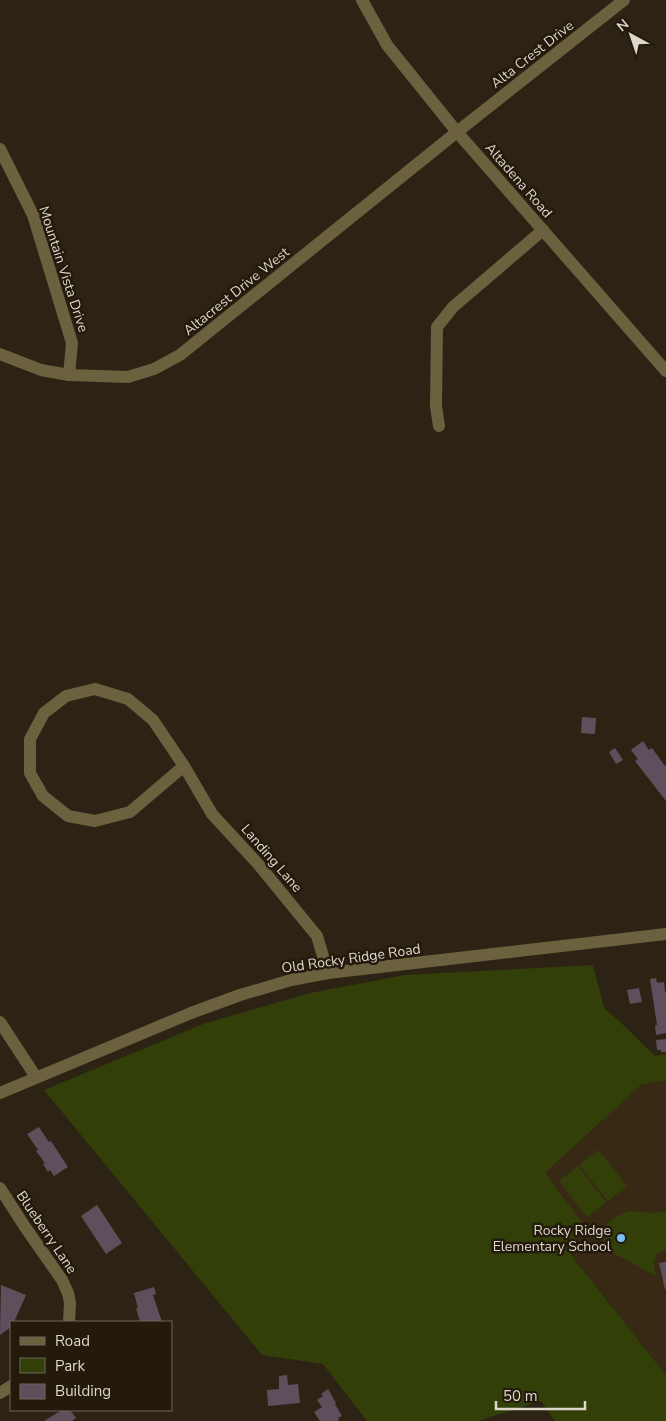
<svg xmlns="http://www.w3.org/2000/svg" width="666" height="1421" font-family="'Nunito Sans',sans-serif">
<rect width="100%" height="100%" fill="#2d2315"/>
<path fill="#382915" d="M666 1080V1375L571 1254 545 1173 641 1085Z"/>
<g fill="#323f09">
<path d="M593 965 604 1008 617 1019 655 1056 666 1054V1080L641 1085 545 1173 582 1222 571 1255 666 1375V1421H555L541 1401 478 1421H367L323 1364 262 1355 44 1090 203 1024 310 993 405 975Z"/>
<path d="M598 1150 627 1186 608 1201 579 1165Z"/>
<path d="M578 1166 606 1202 587 1217 559 1181Z"/>
<path d="M629 1211 657 1213 666 1211V1250L658 1253 655 1256V1260L653 1261 656 1276 602 1247V1241L599 1237C602 1224 617 1215 629 1211Z"/>
</g>
<g fill="#5e4f5d">
<path d="M582 717 596 718 595 734 581 733Z"/>
<path d="M643 741 649 750 652 748 665 766 666 765V801L635 761 638 759 631 750Z"/>
<path d="M615 748 623 760 616 764 609 752Z"/>
<path d="M656 978 657 983 664 982 665 992H666V1033L656 1035 655 1025H657L650 979Z"/>
<path d="M639 988 642 1002 630 1004 627 990Z"/>
<path d="M666 1039V1052H661V1050H657L656 1040Z"/>
<path d="M39 1127 49 1142 51 1141 68 1167 54 1176 50 1170 48 1172 43 1164 45 1163 36 1151 38 1150 27 1134Z"/>
<path d="M97 1205 122 1243 106 1254 81 1216Z"/>
<path d="M666 1262V1289H665L659 1263Z"/>
<path d="M1 1285 26 1295 14 1322H11V1327L0 1335Z"/>
<path d="M154 1287 156 1294 153 1295 162 1322H140L136 1308H138L134 1293Z"/>
<path d="M287 1375 288 1385 298 1384 300 1403 268 1406 267 1390 279 1389V1376Z"/>
<path d="M328 1389 336 1403 335 1404 342 1416 338 1418 339 1419 338 1421H320L314 1412 322 1407 317 1400 323 1396 321 1394Z"/>
<path d="M62 1410H70L76 1418 72 1421H44Z"/>
</g>
<g fill="none" stroke-linecap="round" stroke-linejoin="round">
<g stroke="#6b613f" stroke-width="12">
<path d="M362 0 387 45 457 132 666 371"/>
<path d="M0 149 33 215 72 343 69 375"/>
<path d="M0 354 41 370 69 375 128 377 154 369 180 355 457 132 624 0"/>
<path d="M439 426 436 406 437 327 453 307 543 230"/>
<path d="M184 766 153 720 128 699 95 689 66 696 44 713 30 739V773L43 796 68 816 95 821 130 812 184 766 212 814 258 864 317 936 328 973"/>
<path d="M0 1022 36 1077"/>
<path d="M0 1093 191 1013 240 995 291 980 328 973 666 934"/>
<path d="M0 1188 25 1227 62 1280 68 1293 70 1303 69 1322"/>
<path d="M0 1393 11 1386"/>
</g>
</g>
<circle fill="#79bff8" stroke="#231a0c" stroke-width="2" cx="621" cy="1238" r="5"/>
<g text-anchor="middle" stroke-width="5" stroke-linejoin="round" paint-order="stroke">
<g font-size="14" fill="#ded7ce" stroke="#231a0c">
<text transform="translate(532 54) rotate(-38)" y="5">Alta Crest Drive</text>
<text transform="translate(519 180) rotate(49)" y="5">Altadena Road</text>
<text transform="translate(64 269) rotate(72)" y="5">Mountain Vista Drive</text>
<text transform="translate(236 291) rotate(-39)" y="5">Altacrest Drive West</text>
<text transform="translate(272 858) rotate(49)" y="5">Landing Lane</text>
<text transform="translate(351 958) rotate(-8)" y="5">Old Rocky Ridge Road</text>
<text transform="translate(47 1232) rotate(56)" y="5">Blueberry Lane</text>
</g>
<g font-size="14" fill="#ded7ce" stroke="#231a0c" text-anchor="end">
<text x="611" y="1235">Rocky Ridge<tspan x="611" dy="16">Elementary School</tspan></text>
</g>
</g>
<rect x="10" y="1321" width="162" height="90" fill="#231a0c" stroke="#6e665a"/>
<rect x="20" y="1337" width="25" height="8" fill="#6b613f" stroke="#6e665a"/>
<text x="55" y="1346" font-size="15" fill="#ded7ce">Road</text>
<rect x="20" y="1358" width="25" height="15" fill="#323f09" stroke="#6e665a"/>
<text x="55" y="1371" font-size="15" fill="#ded7ce">Park</text>
<rect x="20" y="1384" width="25" height="15" fill="#5e4f5d" stroke="#6e665a"/>
<text x="55" y="1396" font-size="15" fill="#ded7ce">Building</text>
<g transform="translate(631 35) rotate(320)" stroke="#231a0c" stroke-width="4" paint-order="stroke">
<path d="M0-4L9 19L0 12L-9 19Z" fill="#ded7ce"/>
<text y="-8" font-size="14" font-weight="bold" text-anchor="middle" fill="#ded7ce">N</text>
</g>
<path d="M496 1401v8h89v-8" fill="none" stroke="#ded7ce" stroke-width="2.5"/>
<text x="503" y="1401" font-size="15" fill="#ded7ce" stroke="#231a0c" stroke-width="4" paint-order="stroke">50 m</text>
</svg>
